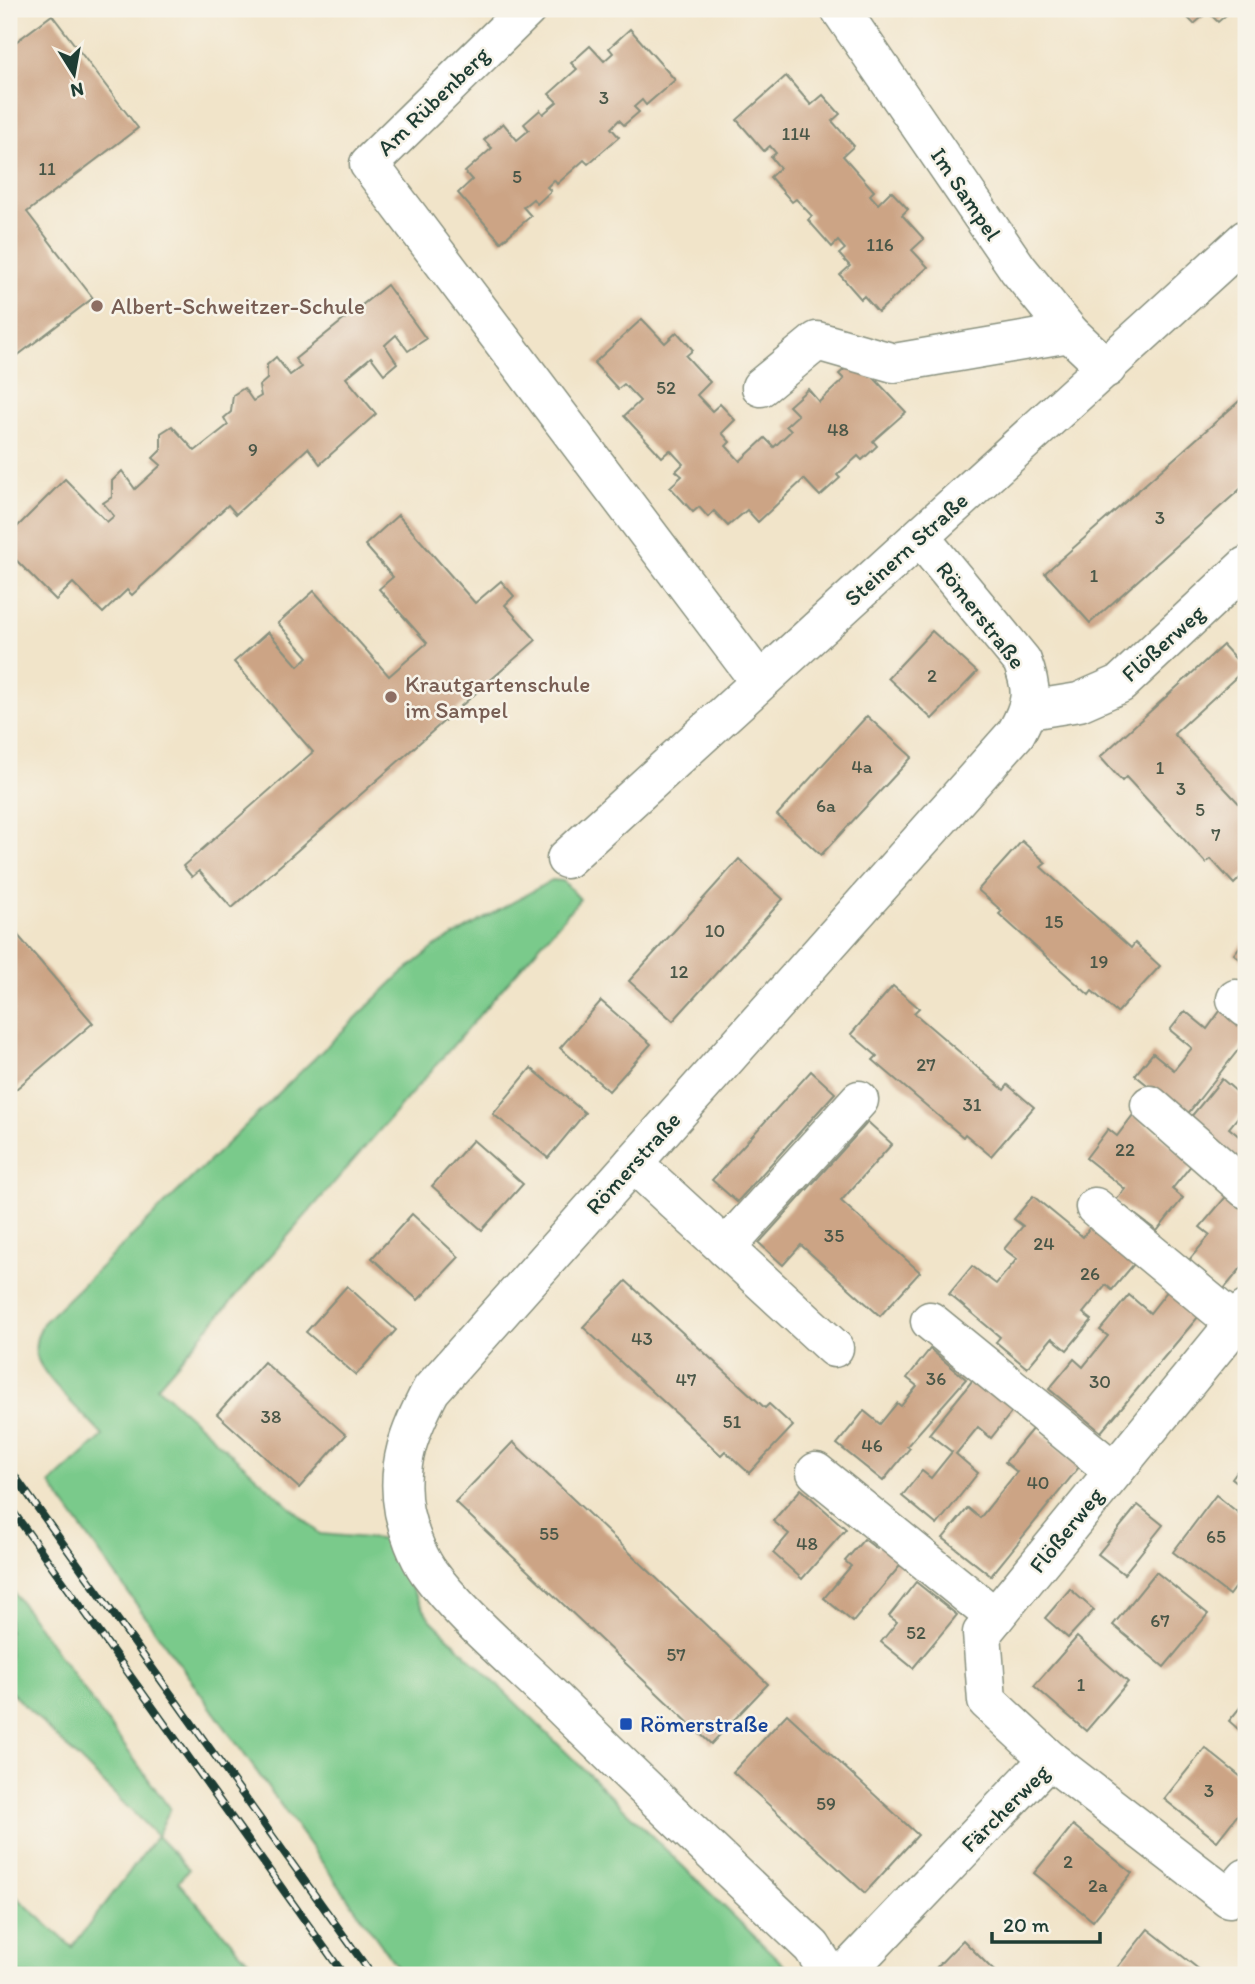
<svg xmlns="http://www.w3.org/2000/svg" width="1255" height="1984" font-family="Itim,sans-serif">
<rect width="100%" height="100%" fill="#f7f3e8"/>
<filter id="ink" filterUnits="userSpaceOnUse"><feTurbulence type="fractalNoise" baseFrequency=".0143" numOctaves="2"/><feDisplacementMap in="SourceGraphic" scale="14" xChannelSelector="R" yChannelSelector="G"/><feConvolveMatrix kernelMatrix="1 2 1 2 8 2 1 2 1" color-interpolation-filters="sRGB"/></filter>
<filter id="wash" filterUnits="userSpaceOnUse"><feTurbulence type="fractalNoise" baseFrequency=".00686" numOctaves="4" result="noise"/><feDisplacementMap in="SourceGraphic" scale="28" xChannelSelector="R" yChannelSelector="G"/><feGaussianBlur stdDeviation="1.57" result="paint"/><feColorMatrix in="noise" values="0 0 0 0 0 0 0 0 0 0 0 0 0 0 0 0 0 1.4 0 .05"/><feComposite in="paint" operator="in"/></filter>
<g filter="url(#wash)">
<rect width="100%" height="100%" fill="#f1e4c9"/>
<g fill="#7aca8b" stroke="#4c8460" stroke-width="2">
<path d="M552 880 563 881 580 899 157 1387 320 1534 391 1540 414 1593 430 1619 794 1975H403L50 1484 103 1436C87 1417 41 1377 36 1354 34 1342 38 1334 43 1323L400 975 436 946Z"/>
<path d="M9 1586 170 1809 157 1836 189 1869 178 1882 261 1975H9V1890L72 1947 157 1836 9 1690Z"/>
</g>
<g id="blocks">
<g fill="#cca485">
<path d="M1179 9H1233L1218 22 1208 12 1194 24Z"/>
<path d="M52 15 138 128 27 212 93 298 9 362V47Z"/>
<path d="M630 29 675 80 646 105 642 100 634 107 639 112 624 125 619 120 611 128 619 137 588 164 584 160 557 184 554 180 547 187 551 191 537 204 533 199 523 207 531 216 501 242 458 193 472 180 465 172 492 148 484 140 503 123 517 140 529 130 524 124 540 110 543 114 557 102 549 94 577 69 571 63 590 46 604 61 613 53 609 48Z"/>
<path d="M786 76 811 105 823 95 840 114 832 121 854 146 843 156 874 191 870 195 878 204 891 191 908 209 902 215 924 239 912 250 928 267 878 312 864 296 861 299 840 275 850 266 839 254 845 249 838 241 832 247 808 220 812 216 796 199 792 202 770 177 780 168 771 157 776 153 770 146 764 151 737 120Z"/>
<path d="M387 285 426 339 408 351 396 335 385 345 397 363 384 374 371 357 346 378 376 414 320 464 308 448 236 514 228 505 132 595 127 590 103 613 73 583 56 600 9 553V535L65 479 107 522 114 516 103 503 112 497V481L122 471 135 489 161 465 153 458 161 450V433L172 426 195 451 228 425 224 418 231 412 233 395 244 388 253 401 261 396 259 386 267 379V365L276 357 290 375 301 367 295 359Z"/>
<path d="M642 319 665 343 677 332 693 350 686 356 710 382 697 395 712 411 720 404 735 420 722 433 730 442 726 446 740 461 765 438 774 447 791 431 786 426 798 415 789 406 808 389 819 402 844 379 839 374 856 359 906 412 873 441 877 446 862 460 858 456 837 475 840 478 820 496 804 479 758 522 747 510 728 526 714 511 708 517 699 507 693 512 670 487 682 476 676 471 683 464 670 450 662 457 624 416 640 401 624 384 618 389 594 363Z"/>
<path d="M1246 395V484L1090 623 1045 573Z"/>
<path d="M398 515 475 603 501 581 514 596 505 605 536 640 232 908 199 871 192 877 183 866 313 752 234 662 268 632 298 666 308 657 278 623 314 591 389 676 427 643 379 589 393 577 365 545Z"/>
<path d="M932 631 977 672 932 719 888 678Z"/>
<path d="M1223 645 1245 669 1174 734 1246 811V872L1234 884 1211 859 1206 863 1126 777 1122 781 1100 757Z"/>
<path d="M867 716 912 757 821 855 777 815Z"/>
<path d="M1022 841 1046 863 1041 867 1086 908 1131 948 1135 943 1160 966 1117 1013 1092 991 1089 995 999 914 1002 911 978 890Z"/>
<path d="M739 859 783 899 673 1021 629 981Z"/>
<path d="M9 925 93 1023 9 1095Z"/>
<path d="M1246 939V964L1234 954Z"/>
<path d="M893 986 919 1008 914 1013 1004 1090 1008 1085 1034 1107 991 1156 965 1134 963 1137 873 1060 877 1056 851 1034Z"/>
<path d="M601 1001 651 1044 609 1091 560 1048Z"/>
<path d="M1223 1007 1246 1026V1040L1186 1116 1135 1075 1153 1053 1174 1070 1192 1048 1170 1030 1185 1011 1207 1029Z"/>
<path d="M531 1068 585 1113 548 1158 493 1114Z"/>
<path d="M811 1071 835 1093 737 1202 712 1180Z"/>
<path d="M1222 1079 1246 1100V1107L1229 1128 1246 1142V1166L1190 1118Z"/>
<path d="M1133 1115 1193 1163 1172 1189 1183 1198 1157 1231 1116 1200 1125 1189 1086 1158 1108 1129 1117 1136Z"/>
<path d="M868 1122 892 1144 841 1201 920 1272 880 1316 801 1245 783 1265 759 1243Z"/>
<path d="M473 1140 523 1184 482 1230 432 1186Z"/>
<path d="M1230 1192 1246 1206V1262L1224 1289 1189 1260 1210 1235 1200 1227Z"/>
<path d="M1033 1196 1083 1237 1090 1227 1134 1264 1112 1290 1106 1285 1083 1313 1092 1320 1067 1350 1052 1338 1027 1368 996 1342 1000 1337 949 1294 972 1266 996 1284 1017 1259 1004 1249 1023 1226 1014 1219Z"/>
<path d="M412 1214 459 1257 418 1300 372 1258Z"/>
<path d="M626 1281 765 1408 769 1404 793 1426 749 1473 725 1451 721 1455 583 1327Z"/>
<path d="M1173 1284 1204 1310 1101 1432 1049 1389 1074 1359 1083 1367 1108 1336 1100 1330 1129 1295 1150 1313Z"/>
<path d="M347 1286 396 1330 356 1375 306 1332Z"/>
<path d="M930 1349 966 1379 907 1446 910 1448 883 1481 837 1444 864 1411 880 1424 897 1403 901 1406 917 1386 907 1378Z"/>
<path d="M264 1362 346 1435 299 1488 217 1414Z"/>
<path d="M976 1376 1015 1408 991 1438 978 1427 956 1454 978 1473 937 1525 902 1496 922 1471 931 1478 952 1452 929 1434Z"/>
<path d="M1033 1428 1080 1466 991 1576 943 1538 968 1508 980 1518 1017 1472 1005 1462Z"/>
<path d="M513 1442 768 1684 711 1744 455 1502Z"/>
<path d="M1246 1459V1489L1232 1478Z"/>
<path d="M801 1489 846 1529 802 1579 773 1553 789 1534 773 1521Z"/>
<path d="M1216 1495 1246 1519V1572L1229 1595 1173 1552Z"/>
<path d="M1138 1505 1163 1525 1124 1574 1098 1554Z"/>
<path d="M864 1539 877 1549 882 1542 904 1561 853 1622 824 1598 851 1566 845 1561Z"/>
<path d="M1156 1572 1208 1614 1164 1667 1113 1625Z"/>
<path d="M916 1582 957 1615 913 1668 881 1642 897 1622 889 1616Z"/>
<path d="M1070 1589 1094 1610 1068 1638 1045 1618Z"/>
<path d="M1077 1637 1128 1682 1086 1731 1034 1686Z"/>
<path d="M1246 1700V1736L1229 1721Z"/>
<path d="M787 1714 918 1835 865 1893 733 1772Z"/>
<path d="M1205 1748 1246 1781V1804L1217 1841 1164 1799Z"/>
<path d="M1073 1825 1132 1873 1093 1921 1034 1873Z"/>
<path d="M1148 1929 1186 1959 1206 1975H1115L1113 1973Z"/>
<path d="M963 1940 991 1968 999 1975H929Z"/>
</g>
</g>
</g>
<g filter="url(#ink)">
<use href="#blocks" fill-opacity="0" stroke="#88907e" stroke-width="2"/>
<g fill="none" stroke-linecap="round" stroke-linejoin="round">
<g stroke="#88907e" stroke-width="41">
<g id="minor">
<path d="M527 9 369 164 759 681"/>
<path d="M840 9 1018 269 1070 333 1107 368"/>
<path d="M761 387 817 341 894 363 1070 333"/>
<path d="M1029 710 1079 702 1120 684 1246 566"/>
<path d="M566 859 1246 239"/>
<path d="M1236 999 1246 1008"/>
<path d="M1150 1105 1246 1189"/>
<path d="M633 1163 834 1348"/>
<path d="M1095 1207 1235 1323"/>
<path d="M725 1248 859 1100"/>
<path d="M930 1321 1114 1471"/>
<path d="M816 1472 995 1617"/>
<path d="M1049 1759 987 1701 982 1633 1246 1310"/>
<path d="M830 1975 812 1947C724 1864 637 1781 551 1696 512 1658 459 1614 428 1571 417 1555 408 1530 404 1512 395 1465 410 1430 431 1390L1016 733C1032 704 1034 692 1022 661L920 537"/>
<path d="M843 1975 1049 1759 1229 1898 1246 1878"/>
</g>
</g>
<use href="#minor" stroke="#fff" stroke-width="38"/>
<g stroke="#1f3d34" stroke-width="8">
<g id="rail">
<path d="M9 1468 372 1975"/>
<path d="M9 1506 344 1975"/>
</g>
</g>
<use href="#rail" stroke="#f7f3e8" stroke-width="5" stroke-dasharray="16" stroke-linecap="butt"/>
</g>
</g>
<g fill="#8d6e63" stroke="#f7f3e8" stroke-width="2.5">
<circle cx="97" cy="306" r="7"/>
<circle cx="391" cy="697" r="7"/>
</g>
<rect fill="#1a4fb4" stroke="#f7f3e8" stroke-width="2.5" x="619" y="1717" width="14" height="14" rx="3.5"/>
<g text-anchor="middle" stroke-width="5" stroke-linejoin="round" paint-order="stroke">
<g font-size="19" fill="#4a5748">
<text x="604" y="104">3</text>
<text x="796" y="140">114</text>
<text x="47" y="175">11</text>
<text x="517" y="183">5</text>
<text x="880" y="251">116</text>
<text x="666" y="394">52</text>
<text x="838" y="436">48</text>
<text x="253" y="456">9</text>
<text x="1160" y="524">3</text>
<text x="1094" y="582">1</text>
<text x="932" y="682">2</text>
<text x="862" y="773">4a</text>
<text x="1160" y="774">1</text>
<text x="1181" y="795">3</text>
<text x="826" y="812">6a</text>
<text x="1200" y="816">5</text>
<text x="1216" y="841">7</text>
<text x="1054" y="928">15</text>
<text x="715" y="937">10</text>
<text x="1099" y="968">19</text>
<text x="679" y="978">12</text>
<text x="926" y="1071">27</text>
<text x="972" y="1111">31</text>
<text x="1125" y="1156">22</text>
<text x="834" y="1242">35</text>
<text x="1044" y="1250">24</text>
<text x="1090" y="1280">26</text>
<text x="642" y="1345">43</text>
<text x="936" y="1385">36</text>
<text x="686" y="1386">47</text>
<text x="1100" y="1388">30</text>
<text x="271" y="1423">38</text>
<text x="732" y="1428">51</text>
<text x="872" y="1452">46</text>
<text x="1038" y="1489">40</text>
<text x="549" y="1540">55</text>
<text x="1216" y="1543">65</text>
<text x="807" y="1550">48</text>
<text x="1160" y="1627">67</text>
<text x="916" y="1639">52</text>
<text x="676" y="1661">57</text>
<text x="1081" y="1691">1</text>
<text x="1209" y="1797">3</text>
<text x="826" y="1810">59</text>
<text x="1068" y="1868">2</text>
<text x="1098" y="1892">2a</text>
</g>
<g font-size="23" fill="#1f3d34" stroke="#f7f3e8">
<text transform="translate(433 101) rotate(-44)" y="8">Am Rübenberg</text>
<text transform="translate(966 194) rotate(56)" y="8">Im Sampel</text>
<text transform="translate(906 549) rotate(-42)" y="8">Steinern Straße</text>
<text transform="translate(981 615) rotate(52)" y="8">Römerstraße</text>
<text transform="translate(1163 643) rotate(-42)" y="8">Flößerweg</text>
<text transform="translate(633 1163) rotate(-48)" y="8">Römerstraße</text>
<text transform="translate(1066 1530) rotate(-51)" y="8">Flößerweg</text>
<text transform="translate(1005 1808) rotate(-45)" y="8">Färcherweg</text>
</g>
<g font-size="23" fill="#785e54" stroke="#f7f3e8" text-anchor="start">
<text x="111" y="314">Albert-Schweitzer-Schule</text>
<text x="405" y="692">Krautgartenschule<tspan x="405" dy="26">im Sampel</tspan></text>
</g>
<g font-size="23" fill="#164399" stroke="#f7f3e8" text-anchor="start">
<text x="640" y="1732">Römerstraße</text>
</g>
</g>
<rect width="1255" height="1984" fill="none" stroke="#f7f3e8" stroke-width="35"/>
<g transform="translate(74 74) rotate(169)" stroke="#f7f3e8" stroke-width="5" paint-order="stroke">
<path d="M0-5L12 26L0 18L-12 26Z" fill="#1f3d34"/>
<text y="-10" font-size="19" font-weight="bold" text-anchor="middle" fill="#1f3d34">N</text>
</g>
<path d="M992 1932v10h108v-10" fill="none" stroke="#1f3d34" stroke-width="3.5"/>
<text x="1003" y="1932" font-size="21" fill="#1f3d34" stroke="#f7f3e8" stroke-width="5" paint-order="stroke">20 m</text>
</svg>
